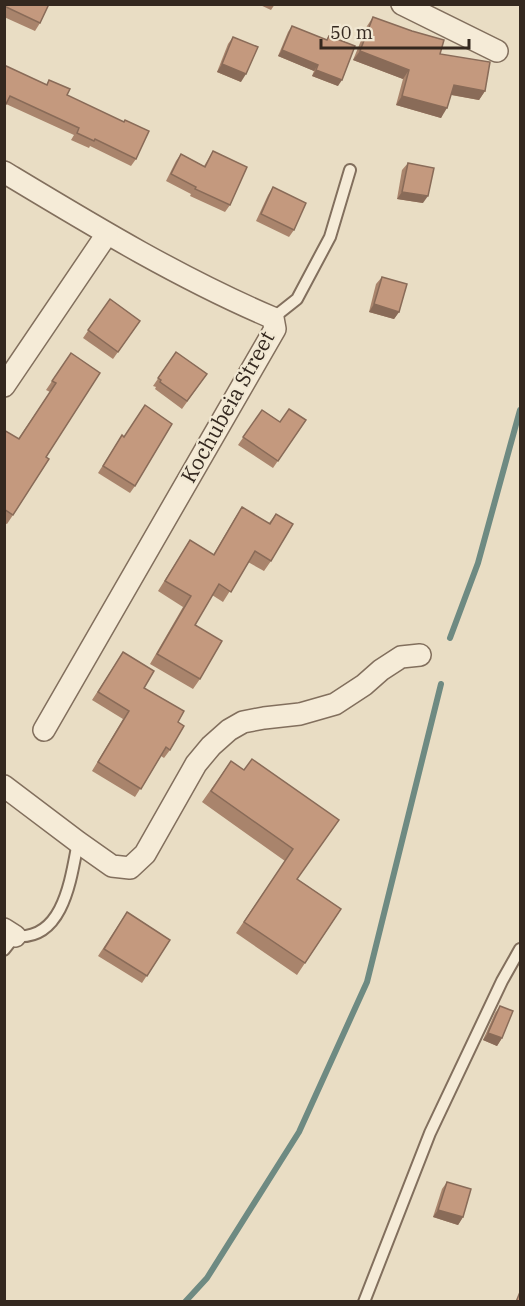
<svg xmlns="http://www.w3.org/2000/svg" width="525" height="1306" font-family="'IBM Plex Serif',serif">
<rect width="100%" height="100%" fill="#e9ddc4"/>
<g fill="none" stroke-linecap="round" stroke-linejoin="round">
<g stroke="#6e8a82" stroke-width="6">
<path d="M450 638 478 563 520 410"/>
<path d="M185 1302 207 1278 299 1132 367 982 441 684"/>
</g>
<g stroke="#826f5d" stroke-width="14">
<g id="lane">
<path d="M273 318 297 299 330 237 350 170"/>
<path d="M4 950 15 936C64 941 71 877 78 842"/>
<path d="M364 1302 430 1133 502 981 520 949"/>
</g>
</g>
<g stroke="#826f5d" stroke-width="24">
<g id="street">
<path d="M402 4 497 51"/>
<path d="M4 172C92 225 179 278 273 318L275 329 44 730"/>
<path d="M4 386 107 234"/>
<path d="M4 786 78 842 112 866 130 868 145 854 196 764 211 746 229 730 243 722 264 718 300 714 335 704 364 685 381 670 401 657 420 655"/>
<path d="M4 929 15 936"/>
</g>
</g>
<use href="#lane" stroke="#f5ebd7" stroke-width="10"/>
<use href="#street" stroke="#f5ebd7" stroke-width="21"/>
</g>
<g fill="#a9846c">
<path d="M4 4 40 23 35 31 4 17Z"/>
<path d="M258 4H275L271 10Z"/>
<path d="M373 17 440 54 485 91 479 100 451 95 441 118 396 105 403 79 353 60 367 26Z"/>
<path d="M292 26 326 40 329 36 338 86 312 76 314 71 278 56 288 32Z"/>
<path d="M233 37 241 82 217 72 228 44Z"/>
<path d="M4 65 46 85 49 80 136 159 131 166 90 146 89 148 71 140 74 135 6 104 4 106Z"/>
<path d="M213 151 230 205 225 212 190 196 191 194 166 181 176 161 181 154 204 166Z"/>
<path d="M408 163 423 203 397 199 402 170Z"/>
<path d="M273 187 294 230 289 237 256 221 268 195Z"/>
<path d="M382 277 399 312 394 319 369 312 376 284Z"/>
<path d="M110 299 140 321 113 359 83 338Z"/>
<path d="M176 352 207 374 182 409 155 389 156 387 153 386Z"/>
<path d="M71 353 46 457 13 515 7 524 4 523V430L18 439 50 392 46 390Z"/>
<path d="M262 410 280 422 306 420 273 468 238 445Z"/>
<path d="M122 435 135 486 130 493 98 473Z"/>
<path d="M242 507 269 523 276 514 271 561 264 571 248 562 223 602 212 595 195 625 200 679 193 689 150 664 183 607 158 591 190 540 213 555 235 518Z"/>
<path d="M123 652 144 688 178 722 170 750 164 758 161 756 135 797 92 771 123 719 92 700Z"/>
<path d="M231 761 244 770 339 820 297 879 341 909 297 975 236 933 285 861 202 802Z"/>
<path d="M127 912 170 940 142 983 98 956Z"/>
<path d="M500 1006 502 1038 497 1046 483 1040 495 1013Z"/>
<path d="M447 1182 463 1217 458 1225 433 1217 442 1189Z"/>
</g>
<g fill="#896b58">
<path d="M282 50 318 65 314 71 278 56Z"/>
<path d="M360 51 409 70 403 79 353 60Z"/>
<path d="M222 64 246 74 241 82 217 72Z"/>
<path d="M316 70 342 80 338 86 312 76Z"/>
<path d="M454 85 485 91 479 100 447 94Z"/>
<path d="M402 96 447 108 441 118 396 105Z"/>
<path d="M402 192 428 196 423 203 397 199Z"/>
<path d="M374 304 399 312 394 319 369 312Z"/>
<path d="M488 1033 502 1038 497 1046 483 1040Z"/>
<path d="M438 1210 463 1217 458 1225 433 1217Z"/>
</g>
<g fill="#c4997e" stroke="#896b58" stroke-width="1.5">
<path d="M4 4H49L40 23 4 6Z"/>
<path d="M373 17 412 31 444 40 440 54 490 62 485 91 454 85 447 108 402 96 409 70 360 51Z"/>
<path d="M292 26 327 40 329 36 355 46 342 80 316 70 318 65 282 50Z"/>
<path d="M233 37 258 47 246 74 222 64Z"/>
<path d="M4 65 47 85 49 80 70 89 67 95 124 122 125 120 149 131 136 159 95 139 94 141 77 133 79 128 10 96 6 104 4 103Z"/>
<path d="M213 151 247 167 230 205 195 189 196 187 171 174 181 154 205 167Z"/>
<path d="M408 163 434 168 428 196 402 192Z"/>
<path d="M273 187 306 203 294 230 261 214Z"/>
<path d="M382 277 407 284 399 312 374 304Z"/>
<path d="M110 299 140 321 118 352 88 330Z"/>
<path d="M176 352 207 374 187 401 160 382 161 380 158 378Z"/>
<path d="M71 353 100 373 46 457 49 459 13 515 4 509V430L19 439 56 383 52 381Z"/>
<path d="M145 405 172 424 135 486 103 466 122 435 124 437Z"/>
<path d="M289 409 306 420 278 461 243 437 262 410 280 422Z"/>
<path d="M242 507 270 524 276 514 293 524 271 561 255 551 231 592 219 584 195 625 222 641 200 679 157 654 191 596 165 581 190 540 214 555Z"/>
<path d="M123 652 154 671 144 688 184 711 178 722 184 726 170 750 166 747 141 789 98 762 129 711 98 692Z"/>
<path d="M252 759 339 820 297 879 341 909 305 963 244 922 293 849 211 791 231 761 244 770Z"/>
<path d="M127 912 170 940 147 976 104 949Z"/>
<path d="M500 1006 513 1011 502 1038 488 1033Z"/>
<path d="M447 1182 471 1189 463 1217 438 1210Z"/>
<path d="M520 1292V1302H516Z"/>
</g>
<g text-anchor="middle" stroke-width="4.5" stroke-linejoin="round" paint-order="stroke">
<g font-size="21" fill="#34281f" stroke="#f1e8d3">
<text transform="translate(228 407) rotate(-61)" y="7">Kochubeia Street</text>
</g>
</g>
<rect width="525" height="1306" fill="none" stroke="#34281f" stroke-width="12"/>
<path d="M321 39v9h148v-9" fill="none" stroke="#34281f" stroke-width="3"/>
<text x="330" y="39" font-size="18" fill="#34281f" stroke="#f1e8d3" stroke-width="4.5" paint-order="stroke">50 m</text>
</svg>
